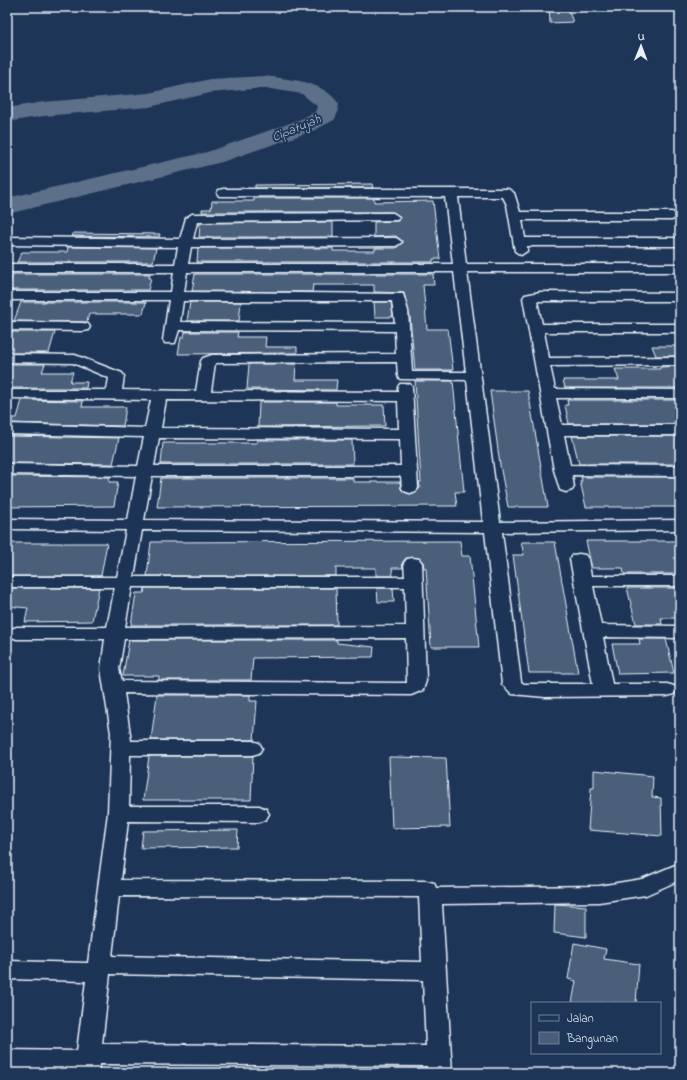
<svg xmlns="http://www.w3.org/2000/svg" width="687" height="1080" font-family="'Indie Flower',sans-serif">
<rect width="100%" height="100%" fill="#1d3557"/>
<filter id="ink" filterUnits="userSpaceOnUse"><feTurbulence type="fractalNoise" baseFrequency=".025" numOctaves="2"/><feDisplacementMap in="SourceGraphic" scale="8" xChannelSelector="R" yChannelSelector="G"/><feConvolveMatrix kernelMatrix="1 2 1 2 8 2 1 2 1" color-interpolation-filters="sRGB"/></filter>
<g filter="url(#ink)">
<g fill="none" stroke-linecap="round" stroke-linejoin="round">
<path fill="#5d7089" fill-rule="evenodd" d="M265 76C292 80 322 80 339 104L337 115 334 120 315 130 222 162 7 214V198L207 152 299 120 315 112 317 106 302 94 265 88 210 93 149 107 44 116 7 122V108L44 102 149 93 210 79Z"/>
</g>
<g fill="#495e7a" stroke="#e8f1f8">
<path d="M549 7H567L573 22 550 23Z"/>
<path d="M372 184 373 188H255V185Z"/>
<path d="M254 198H374V202L433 201 440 259H433V262H197L198 248H333V251H375V248H396L403 242 396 236 374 237V222L398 221 400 217 393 212H202V209H211L212 201H254Z"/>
<path d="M333 222V237H199L200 223Z"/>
<path d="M73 233 160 234 159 237 72 236Z"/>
<path d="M68 247 156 248 153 262H17L22 252H67Z"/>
<path d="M13 274H150L149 278H151L148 290H7Z"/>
<path d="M195 274H433L434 285H423L427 329H448L453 370H415L410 317 404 293 374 292V285H313L312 292 192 291Z"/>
<path d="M21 302H146L143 314H89L87 322 14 321Z"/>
<path d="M241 302 239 321H187L190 302Z"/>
<path d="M374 302H391L393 317H375Z"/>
<path d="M11 332H55L49 353H7V343Z"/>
<path d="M185 332H238L237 337H266L265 347H297V353L178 354 181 337H184Z"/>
<path d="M652 346H680V356H656Z"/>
<path d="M7 364H45L42 372H73L70 382H87L86 388H7Z"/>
<path d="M249 364H296L295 380H337L336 390 247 389Z"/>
<path d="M680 366V388H565L563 380H619L615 369H660V367Z"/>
<path d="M415 381H453L464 492H455L457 506 157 507 161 478H353V482H400L401 489 404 492 410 494 416 492 420 488 419 482H421Z"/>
<path d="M490 391H528L548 507H508L500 465Z"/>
<path d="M22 400 83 401 82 407H126L123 426 7 423V418H17Z"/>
<path d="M567 400H680V424H569L565 405H568Z"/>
<path d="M259 402H336V405H384L385 426 258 427Z"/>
<path d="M7 436 119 438 113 464 7 463Z"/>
<path d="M572 436H680V464H579Z"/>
<path d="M257 440H352L353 464H161L163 443H257Z"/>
<path d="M7 476 110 477 109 482H118L114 506 7 507Z"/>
<path d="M581 477H680V507H586L580 481H582Z"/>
<path d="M460 541 462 556H470L479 647H431L426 568H424L423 562 419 558H406L402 563 403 568H392L393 576H376V568H336V576H147L151 542Z"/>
<path d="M586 541H680V574H624L623 568H592Z"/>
<path d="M521 542H555L578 673H529L513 555H524Z"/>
<path d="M7 543H107L101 576H7Z"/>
<path d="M7 588H99L92 621 25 622 28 608 7 606Z"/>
<path d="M145 588H336L337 625H131L136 593H144Z"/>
<path d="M377 588H393L394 602H378Z"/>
<path d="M627 588H680V618H661L662 624H636Z"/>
<path d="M639 639H666L674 673 618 674 612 644H640Z"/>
<path d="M129 640H337V643L374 647 373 657 253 658 251 680H159V676H123Z"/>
<path d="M157 695H250V701H257L254 740H151Z"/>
<path d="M149 756H253L251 800H143Z"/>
<path d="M389 757 446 758 450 827 392 828Z"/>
<path d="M594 770 653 776 652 797 661 798 662 836 588 830 591 788H594Z"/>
<path d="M238 830 237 847 141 848 143 831Z"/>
<path d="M555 904 586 906V937L554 933Z"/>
<path d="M574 943 606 949 604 959 639 964 636 1003H572L576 981 568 979Z"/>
</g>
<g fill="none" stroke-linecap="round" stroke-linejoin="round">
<g stroke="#e8f1f8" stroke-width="3">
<g id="minor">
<path d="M223 189H508L514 193 520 212H672L678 216 672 220H522L525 238H680V246H527V251L521 255 515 251 507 205 503 197H458L466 264H680V272H467L500 522 680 520V530L502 532 521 682 524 684H593L570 559 573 555 579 554 585 555 588 559 591 576H680V586H593L601 625 680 626V638L603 637 612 684H667L674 686 677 690 674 694 667 696 545 697 512 694 502 684 485 532 142 530 134 577H405L404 563 407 559 413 558 419 559 422 563 426 681 423 690 411 695 124 693 131 741H252L259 743 262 748 259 753 252 755H130L129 806H259L266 809 269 814 266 819 259 822 128 821 121 880 426 881 434 883 436 888 599 886 642 879 680 863V880L646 895 599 902 442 904 452 1073H428L427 1066 99 1064 98 1073 7 1070V1050L77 1051 86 981 7 979V961L88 963 108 813 111 733 101 669 105 639H17L11 637 8 633 11 629 17 627H107L115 587H7V577H117L126 530 7 529V519L128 520 136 476 7 474V464L138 466 144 437 7 434V424L145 428 151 400 7 398V390H107L109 378 73 363 7 362V354L75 355 122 373 124 376 122 390 196 391 201 361 203 358 212 355 396 354 395 331 179 330 175 343H165L163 340 169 300H7V292H171L174 272H7V264H175L178 247 7 245V237L180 239 186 218 192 214 393 213 399 217 397 220 197 222 193 239 396 238 402 242 396 246 191 247 188 264H453L445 197 219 196 217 193 219 190ZM187 272H454L466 372H412L408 311 403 294 184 292ZM183 301H392L395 323 180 322ZM397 362 398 376 400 379 467 380 483 522 144 520 152 476H401L402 488 404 491 410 493 416 491 418 488 412 387 410 384H400L398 387V392L211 391 215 363ZM166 400 398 401 399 429 161 428ZM159 438 400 439 401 466H154ZM132 587H405L406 626 125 627ZM406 638 407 683 122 681 119 669 124 639ZM119 896 419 897 422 962 112 956ZM110 974 423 980 426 1046 102 1044Z"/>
<path d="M540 292 680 293V301H537L542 324H680V332H544L549 358 680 357V365L550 366 555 389 680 390V398H556L562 425H680V435H564L570 465 680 466V476L572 475 574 487 572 490 566 492 560 490 554 470 523 298 525 295Z"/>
<path d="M7 322 83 323 88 324 90 327 88 330 83 331 7 330Z"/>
</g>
</g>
<use href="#minor" fill="#1d3557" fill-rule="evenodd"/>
</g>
</g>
<g text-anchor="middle" stroke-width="4" stroke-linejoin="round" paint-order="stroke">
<g font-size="13" font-style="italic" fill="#b7c4d1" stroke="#1d3557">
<text transform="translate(296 127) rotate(-22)" y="5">Cipatujah</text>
</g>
</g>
<rect width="687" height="1080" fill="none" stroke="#1d3557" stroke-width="24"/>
<rect x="12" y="12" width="663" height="1056" fill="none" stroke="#e8f1f8" stroke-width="1.5" filter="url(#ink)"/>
<rect x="531" y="1002" width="130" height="52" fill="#1d3557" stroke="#6e8097"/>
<rect x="539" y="1015" width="20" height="6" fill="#1d3557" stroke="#6e8097"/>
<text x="567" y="1022" font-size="12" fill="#e8f1f8">Jalan</text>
<rect x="539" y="1032" width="20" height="12" fill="#495e7a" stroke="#6e8097"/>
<text x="567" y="1042" font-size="12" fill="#e8f1f8">Bangunan</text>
<g transform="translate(641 46) rotate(1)" stroke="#1d3557" stroke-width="3" paint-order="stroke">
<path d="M0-3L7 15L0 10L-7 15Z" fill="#e8f1f8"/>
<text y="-6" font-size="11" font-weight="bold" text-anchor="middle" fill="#e8f1f8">U</text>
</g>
</svg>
